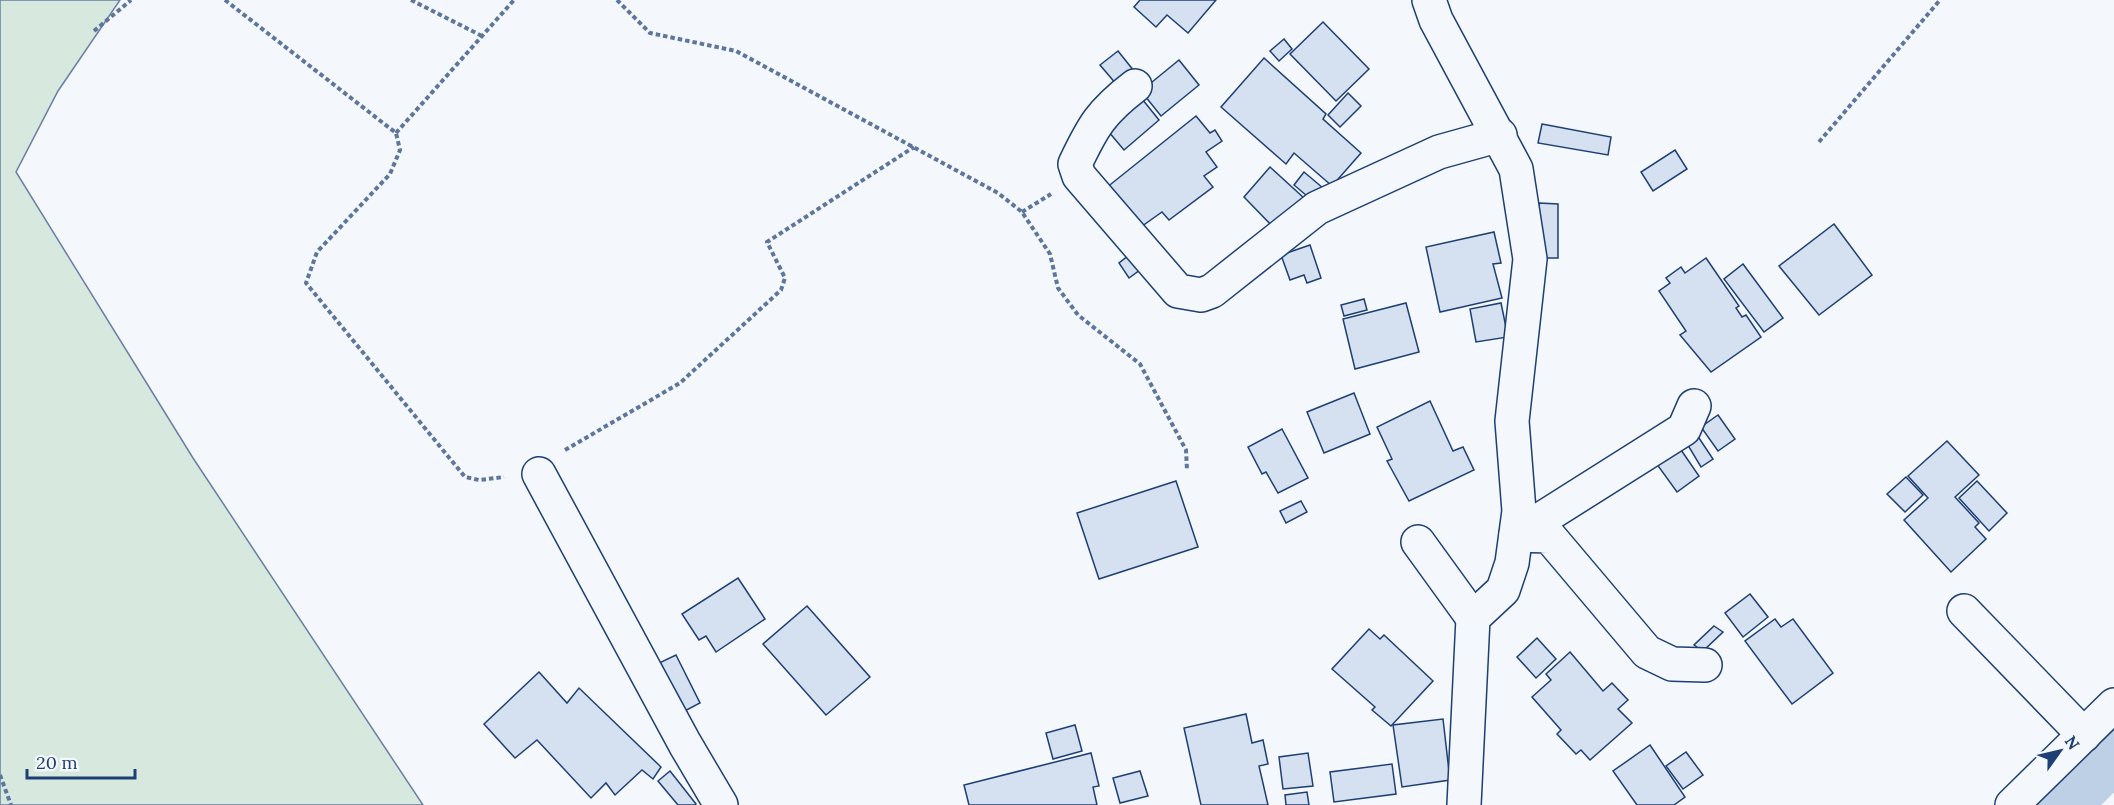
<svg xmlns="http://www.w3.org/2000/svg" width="2114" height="805" font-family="Lora,serif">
<rect width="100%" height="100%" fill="#f4f7fb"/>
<path fill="#d7e8df" stroke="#687fa3" stroke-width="1.5" d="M0 0H120L58 91 16 172 193 458 423 805H0Z"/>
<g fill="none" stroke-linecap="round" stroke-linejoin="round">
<path stroke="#bed0e5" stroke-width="64" d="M2056 805 2114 747"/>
</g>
<g fill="#d5e0f0" stroke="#1d3f73" stroke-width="1.5">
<path d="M1140 0H1216L1188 33 1167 15 1156 27 1134 7Z"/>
<path d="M1323 22 1369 69 1336 101 1290 54Z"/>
<path d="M1284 39 1292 49 1279 61 1270 51Z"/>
<path d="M1118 51 1134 71 1117 85 1100 65Z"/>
<path d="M1264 58 1326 114 1323 119 1361 153 1332 186 1294 153 1286 164 1221 107Z"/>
<path d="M1179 60 1199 85 1161 116 1141 91Z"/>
<path d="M1348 93 1361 106 1340 127 1328 115Z"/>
<path d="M1138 94 1159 120 1124 150 1103 125Z"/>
<path d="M1196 116 1210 133 1215 130 1222 141 1206 152 1217 167 1204 176 1213 187 1169 220 1162 212 1138 229 1106 188Z"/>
<path d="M1542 124 1611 137 1608 155 1538 143Z"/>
<path d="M1675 150 1687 169 1653 191 1641 172Z"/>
<path d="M1270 167 1304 198 1275 229 1244 197Z"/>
<path d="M1304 172 1323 188 1313 201 1294 185Z"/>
<path d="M1539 203 1558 204V258H1539Z"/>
<path d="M1834 224 1872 275 1819 315 1779 266Z"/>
<path d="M1494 232 1501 263 1493 264 1502 298 1440 312 1426 247Z"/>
<path d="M1310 245 1321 278 1307 283 1304 275 1290 280 1281 255Z"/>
<path d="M1133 252 1144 267 1129 278 1119 263Z"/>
<path d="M1706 258 1739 306 1736 308 1742 317 1746 315 1761 337 1711 372 1680 335 1686 331 1659 291 1670 283 1666 278 1681 267 1685 273Z"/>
<path d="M1743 264 1783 318 1764 332 1724 279Z"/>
<path d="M1364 299 1367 310 1344 316 1341 305Z"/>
<path d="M1406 303 1419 352 1355 369 1343 319Z"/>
<path d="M1501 303 1508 337 1476 342 1470 309Z"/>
<path d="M1354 393 1370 434 1324 453 1307 412Z"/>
<path d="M1430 401 1453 451 1463 447 1474 470 1409 501 1387 461 1392 459 1377 427Z"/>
<path d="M1718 415 1735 439 1718 451 1701 427Z"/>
<path d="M1282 429 1308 478 1278 493 1266 472 1262 474 1248 447Z"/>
<path d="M1697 435 1713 459 1701 467 1686 442Z"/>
<path d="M1947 441 1979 475 1955 497 1979 523 1975 527 1986 539 1951 572 1904 520 1928 498 1908 476Z"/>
<path d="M1679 447 1699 476 1677 492 1656 463Z"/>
<path d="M1906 477 1923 495 1905 512 1887 494Z"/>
<path d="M1176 481 1198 547 1099 579 1077 513Z"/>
<path d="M1977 481 2007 513 1989 531 1959 498Z"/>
<path d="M1301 501 1307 512 1286 523 1280 511Z"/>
<path d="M738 578 765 619 716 652 706 636 699 640 682 614Z"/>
<path d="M1750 594 1768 617 1743 637 1725 613Z"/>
<path d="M807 606 870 677 826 715 763 644Z"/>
<path d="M1775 619 1781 627 1793 619 1833 673 1792 704 1745 641Z"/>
<path d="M1714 626 1723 632 1703 651 1694 645Z"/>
<path d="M1369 629 1380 639 1384 635 1433 681 1391 726 1372 710 1375 707 1332 669Z"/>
<path d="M1537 638 1556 659 1536 678 1517 657Z"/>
<path d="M1570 652 1603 691 1612 683 1628 700 1618 709 1632 723 1590 760 1581 750 1576 754 1557 734 1561 730 1532 697 1551 680 1546 674Z"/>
<path d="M676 655 700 703 681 713 657 664Z"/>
<path d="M539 672 567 703 579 688 661 767 653 779 642 770 615 795 606 783 591 798 537 740 515 758 484 724Z"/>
<path d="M1246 714 1252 743 1263 740 1268 764 1259 766 1268 805H1201L1184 728Z"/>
<path d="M1443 719 1450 780 1402 787 1393 725Z"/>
<path d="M1075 725 1082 751 1053 759 1046 733Z"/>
<path d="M1650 745 1685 797 1674 805H1637L1613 771Z"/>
<path d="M1686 752 1703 775 1683 789 1666 766Z"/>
<path d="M1091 753 1099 786 1093 787 1097 805H969L964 785Z"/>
<path d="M1308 753 1313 786 1283 789 1279 757Z"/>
<path d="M1392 764 1396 794 1334 802 1330 772Z"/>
<path d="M670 771 696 804 695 805H678L658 781Z"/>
<path d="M1140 771 1148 796 1120 803 1113 778Z"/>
<path d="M1307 792 1309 805H1286L1285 795Z"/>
</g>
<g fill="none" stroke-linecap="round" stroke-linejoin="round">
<g stroke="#1d3f73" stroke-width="36">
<g id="minor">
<path d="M1429 0 1436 20 1516 169 1530 259 1512 421 1519 511 1512 563 1503 590 1473 618 1464 805"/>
<path d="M1135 86C1101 112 1093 126 1075 164L1079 176 1178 291 1201 295 1212 291 1317 208 1439 152 1500 135"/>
<path d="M1694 406 1684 429 1516 535 1549 536 1647 652 1672 664 1705 665"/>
<path d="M539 474 685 744 721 805"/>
<path d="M1418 542 1473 618"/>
<path d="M1964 611 2084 735"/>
<path d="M2012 805 2114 705"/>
</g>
</g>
<g stroke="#5e769c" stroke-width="4" stroke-dasharray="4.5 3" stroke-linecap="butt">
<path d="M225 0 396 133 400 150 390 174 317 252 306 283 465 477 479 480 504 477"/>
<path d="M411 0 482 36"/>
<path d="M617 0 650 33 736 51 998 193 1022 212 1050 254 1058 288 1078 315 1140 364 1186 450 1187 470"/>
<path d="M94 31 131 0"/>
<path d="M396 133 514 0"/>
<path d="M1819 142 1940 0"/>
<path d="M1022 212 1051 194"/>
<path d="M565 450 680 383 781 290 785 278 767 242 914 147"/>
<path d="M0 775 11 805"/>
</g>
<use href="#minor" stroke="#f4f7fb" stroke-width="33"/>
</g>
<g transform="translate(2060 751) rotate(56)" stroke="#f4f7fb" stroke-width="4.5" paint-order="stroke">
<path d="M0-4.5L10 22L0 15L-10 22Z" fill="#1d3f73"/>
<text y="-9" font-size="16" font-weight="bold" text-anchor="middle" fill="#1d3f73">N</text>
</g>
<path d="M27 769v9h108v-9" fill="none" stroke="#1d3f73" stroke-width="3"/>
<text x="36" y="769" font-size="18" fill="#1d3f73" stroke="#f4f7fb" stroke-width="4.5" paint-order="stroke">20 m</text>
</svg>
